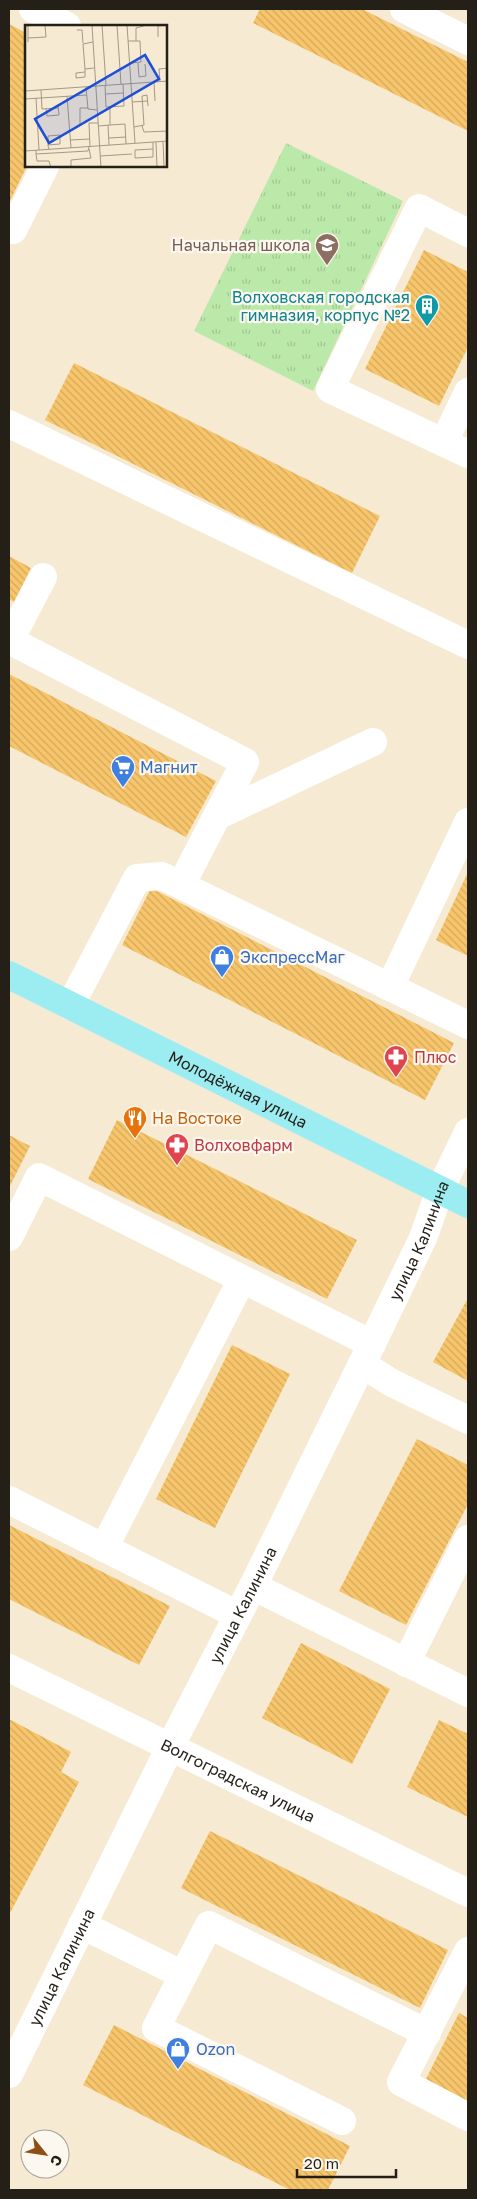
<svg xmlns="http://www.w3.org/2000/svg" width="477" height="2199" font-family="'Golos Text',sans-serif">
<defs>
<pattern id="grass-tufts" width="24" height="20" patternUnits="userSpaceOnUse" patternTransform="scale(1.25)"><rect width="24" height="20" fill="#bbe9aa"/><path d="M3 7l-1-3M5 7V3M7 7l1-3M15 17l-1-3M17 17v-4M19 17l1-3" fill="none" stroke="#a1c792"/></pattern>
<pattern id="building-back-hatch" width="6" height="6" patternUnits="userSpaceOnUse" patternTransform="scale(1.25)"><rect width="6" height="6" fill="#f7c56b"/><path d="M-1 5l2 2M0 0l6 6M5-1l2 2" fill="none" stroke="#d4a95c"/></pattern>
</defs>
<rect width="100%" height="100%" fill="#f7ead2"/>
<path fill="url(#grass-tufts)" d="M286 143 403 201 313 391 194 331Z"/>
<g fill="url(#building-back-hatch)">
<path d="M260 9H362L468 62V131L253 23Z"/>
<path d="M9 24 26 33 27 166 9 203Z"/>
<path d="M424 250 468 272V347L439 406 365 369Z"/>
<path d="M74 363 380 516 352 573 45 420Z"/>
<path d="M9 556 31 568 14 602 9 599Z"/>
<path d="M9 674 216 781 186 837 9 746Z"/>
<path d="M468 872V956L436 940Z"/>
<path d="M151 888 454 1043 425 1100 122 945Z"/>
<path d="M117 1120 357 1240 327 1299 88 1179Z"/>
<path d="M9 1135 30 1146 9 1188Z"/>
<path d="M468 1298V1381L433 1362Z"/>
<path d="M232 1345 290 1374 215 1528 156 1499Z"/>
<path d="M417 1439 468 1465V1504L406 1625 339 1591Z"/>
<path d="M9 1525 170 1606 139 1665 9 1599Z"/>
<path d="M301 1643 390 1689 352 1764 262 1718Z"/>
<path d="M9 1719 71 1752 61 1772 79 1782 9 1915Z"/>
<path d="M439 1720 468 1734V1817L407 1787Z"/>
<path d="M210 1831 448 1950 420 2008 181 1888Z"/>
<path d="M459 2013 468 2018V2101L426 2079Z"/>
<path d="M114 2025 350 2146 328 2190H290L83 2085Z"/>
</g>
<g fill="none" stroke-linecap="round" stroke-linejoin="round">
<g stroke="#fff" stroke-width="28">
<path d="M33 9 67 26"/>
<path d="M404 9 468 41"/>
<path d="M9 228 13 230 45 166"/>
<path d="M468 233 419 208 330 389 468 454"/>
<path d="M9 424 468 645"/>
<path d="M444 442 468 392"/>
<path d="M9 640 245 762 181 885"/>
<path d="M10 640 43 577"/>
<path d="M217 816 373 742"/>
<path d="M390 987 468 822"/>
<path d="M70 1006 137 878 162 876 468 1025"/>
<path d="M9 1237 39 1177 372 1344"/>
<path d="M362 1364 392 1383 468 1420"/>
<path d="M9 1500 238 1615"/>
<path d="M104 1548 242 1279"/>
<path d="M253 1586 468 1693"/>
<path d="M406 1663 468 1539"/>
<path id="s1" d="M9 1668 468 1893"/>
<path d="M82 1925 183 1975"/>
<path d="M468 1951 401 2082 468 2117"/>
<path id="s2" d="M9 2074 170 1747 253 1586 362 1364 423 1238 440 1190 468 1132"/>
<path d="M342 2121 156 2028 209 1925 427 2033"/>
</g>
<path stroke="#9bedf2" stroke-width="28" id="s3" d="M9 975 468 1204"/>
</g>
<defs>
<g id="school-pin" transform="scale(1.25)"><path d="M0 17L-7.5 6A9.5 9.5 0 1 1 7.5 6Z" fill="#8d6e63" stroke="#fdf8ef"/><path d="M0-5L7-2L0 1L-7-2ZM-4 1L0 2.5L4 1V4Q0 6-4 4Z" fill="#fff"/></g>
<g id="building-pin" transform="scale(1.25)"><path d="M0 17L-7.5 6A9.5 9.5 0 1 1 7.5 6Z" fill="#0f9aa8" stroke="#fdf8ef"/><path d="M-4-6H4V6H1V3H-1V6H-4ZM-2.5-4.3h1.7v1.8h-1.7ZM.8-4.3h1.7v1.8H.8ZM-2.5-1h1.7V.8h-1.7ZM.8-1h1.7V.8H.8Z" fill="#fff"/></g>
<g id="supermarket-pin" transform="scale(1.25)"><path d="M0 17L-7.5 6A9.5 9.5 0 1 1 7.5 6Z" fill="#3f7fe0" stroke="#fdf8ef"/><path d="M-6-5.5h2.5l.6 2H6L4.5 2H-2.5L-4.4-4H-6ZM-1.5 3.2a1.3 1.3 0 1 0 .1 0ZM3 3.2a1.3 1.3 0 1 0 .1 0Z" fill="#fff"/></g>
<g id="shop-pin" transform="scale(1.25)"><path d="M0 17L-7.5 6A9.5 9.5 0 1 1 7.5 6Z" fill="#3f7fe0" stroke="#fdf8ef"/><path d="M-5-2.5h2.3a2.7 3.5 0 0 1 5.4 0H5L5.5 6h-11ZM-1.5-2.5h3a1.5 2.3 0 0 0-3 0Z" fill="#fff"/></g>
<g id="pharmacy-pin" transform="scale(1.25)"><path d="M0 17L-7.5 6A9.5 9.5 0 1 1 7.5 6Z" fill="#e0444e" stroke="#fdf8ef"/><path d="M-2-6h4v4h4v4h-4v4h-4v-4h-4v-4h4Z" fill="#fff"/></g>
<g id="restaurant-pin" transform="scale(1.25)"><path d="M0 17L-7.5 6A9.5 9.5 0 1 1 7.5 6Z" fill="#e8710a" stroke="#fdf8ef"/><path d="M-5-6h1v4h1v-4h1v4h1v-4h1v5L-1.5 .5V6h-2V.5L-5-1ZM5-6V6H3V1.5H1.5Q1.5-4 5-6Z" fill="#fff"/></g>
</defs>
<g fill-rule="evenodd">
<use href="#school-pin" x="327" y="245"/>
<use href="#building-pin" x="427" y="306"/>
<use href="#supermarket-pin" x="123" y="767"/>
<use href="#shop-pin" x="222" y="957"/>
<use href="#pharmacy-pin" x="396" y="1057"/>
<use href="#restaurant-pin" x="135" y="1118"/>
<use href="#pharmacy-pin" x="177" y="1145"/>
<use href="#shop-pin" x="178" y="2049"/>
</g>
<g text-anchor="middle" stroke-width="4.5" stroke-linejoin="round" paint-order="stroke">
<g font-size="16" fill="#785e54" stroke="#fdf8ef" text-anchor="end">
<text x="310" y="251">Начальная школа</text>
</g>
<g font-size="16" fill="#0d838f" stroke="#fdf8ef" text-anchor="end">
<text x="410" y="303">Волховская городская<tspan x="410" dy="18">гимназия, корпус №2</tspan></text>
</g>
<g font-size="16" fill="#366cbe" stroke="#fdf8ef" text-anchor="start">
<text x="140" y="773">Магнит</text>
<text x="240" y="963">ЭкспрессМаг</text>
<text x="196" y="2055">Ozon</text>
</g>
<g font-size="16" fill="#be3a42" stroke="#fdf8ef" text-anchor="start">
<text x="414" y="1063">Плюс</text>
<text x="194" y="1151">Волховфарм</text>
</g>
<g font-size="16" fill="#241f17" stroke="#fdf8ef">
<text dy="6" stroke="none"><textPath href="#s3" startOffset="256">Молодёжная улица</textPath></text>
<text dy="6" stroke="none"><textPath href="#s2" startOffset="929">улица Калинина</textPath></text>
<text dy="6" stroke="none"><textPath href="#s2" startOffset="524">улица Калинина</textPath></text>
<text dy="6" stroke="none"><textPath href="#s1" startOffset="255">Волгоградская улица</textPath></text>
<text dy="6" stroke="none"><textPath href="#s2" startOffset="119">улица Калинина</textPath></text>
</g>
<g font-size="16" fill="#c56008" stroke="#fdf8ef" text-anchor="start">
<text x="152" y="1124">На Востоке</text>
</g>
</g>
<g transform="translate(25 25)">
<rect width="142" height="142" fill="#f7ead2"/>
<path fill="none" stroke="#a39987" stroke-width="1" d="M67 0 76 143M77 0 81 60M92 0 96 59M102 0 110 118M0 1 15 0M3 1V17M52 5H57L58 18M133 12V1L143 0M3 13 21 12 20 0M103 16H111V3L122 0M68 17 58 19 60 44 69 43M105 38 116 37 115 16H111M113 38 114 52 121 51 120 39M60 44V52L51 53V48L60 47M129 57 130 76M135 57 134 44 143 43M80 60 81 82 99 81 98 59M61 62 63 84 72 85M16 65 17 84 33 83M0 66 143 56M81 69 98 68M42 71 46 123M11 73 14 125M0 74 62 70M107 77 123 76M21 83 22 91 34 90 33 80M83 100 84 120M85 100 100 99 101 119M55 101V83H63M73 101 85 100V82M117 101 119 107 143 106M109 102 119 100 117 71 122 70 123 81M84 113 101 112M45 115 65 114M128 117V132L110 133V125L128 124M131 117 132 143M138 117 139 141M23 120 35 119V110L23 111V121L24 124M65 122 64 98H73M11 125V129L63 126 64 122M0 126 143 116M11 129 12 136H24L26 143M75 131 107 129M46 143V135L66 133 64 124"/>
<path fill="#1d4ed8" fill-opacity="0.15" stroke="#1d4ed8" stroke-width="2.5" d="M120 30 134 54 24 118 10 94Z"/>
<rect width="142" height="142" fill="none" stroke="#241f17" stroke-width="2.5"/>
</g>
<rect width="477" height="2199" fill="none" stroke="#241f17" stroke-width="20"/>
<g transform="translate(45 2154) rotate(120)"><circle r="24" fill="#fdf8ef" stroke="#a6a199"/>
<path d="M0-4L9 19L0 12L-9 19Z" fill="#8e4f16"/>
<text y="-8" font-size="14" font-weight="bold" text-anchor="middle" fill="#241f17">С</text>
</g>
<path d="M297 2169v8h99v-8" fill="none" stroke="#241f17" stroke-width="2.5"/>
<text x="304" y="2169" font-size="15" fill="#241f17" stroke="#fdf8ef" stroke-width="4" paint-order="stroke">20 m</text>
</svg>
